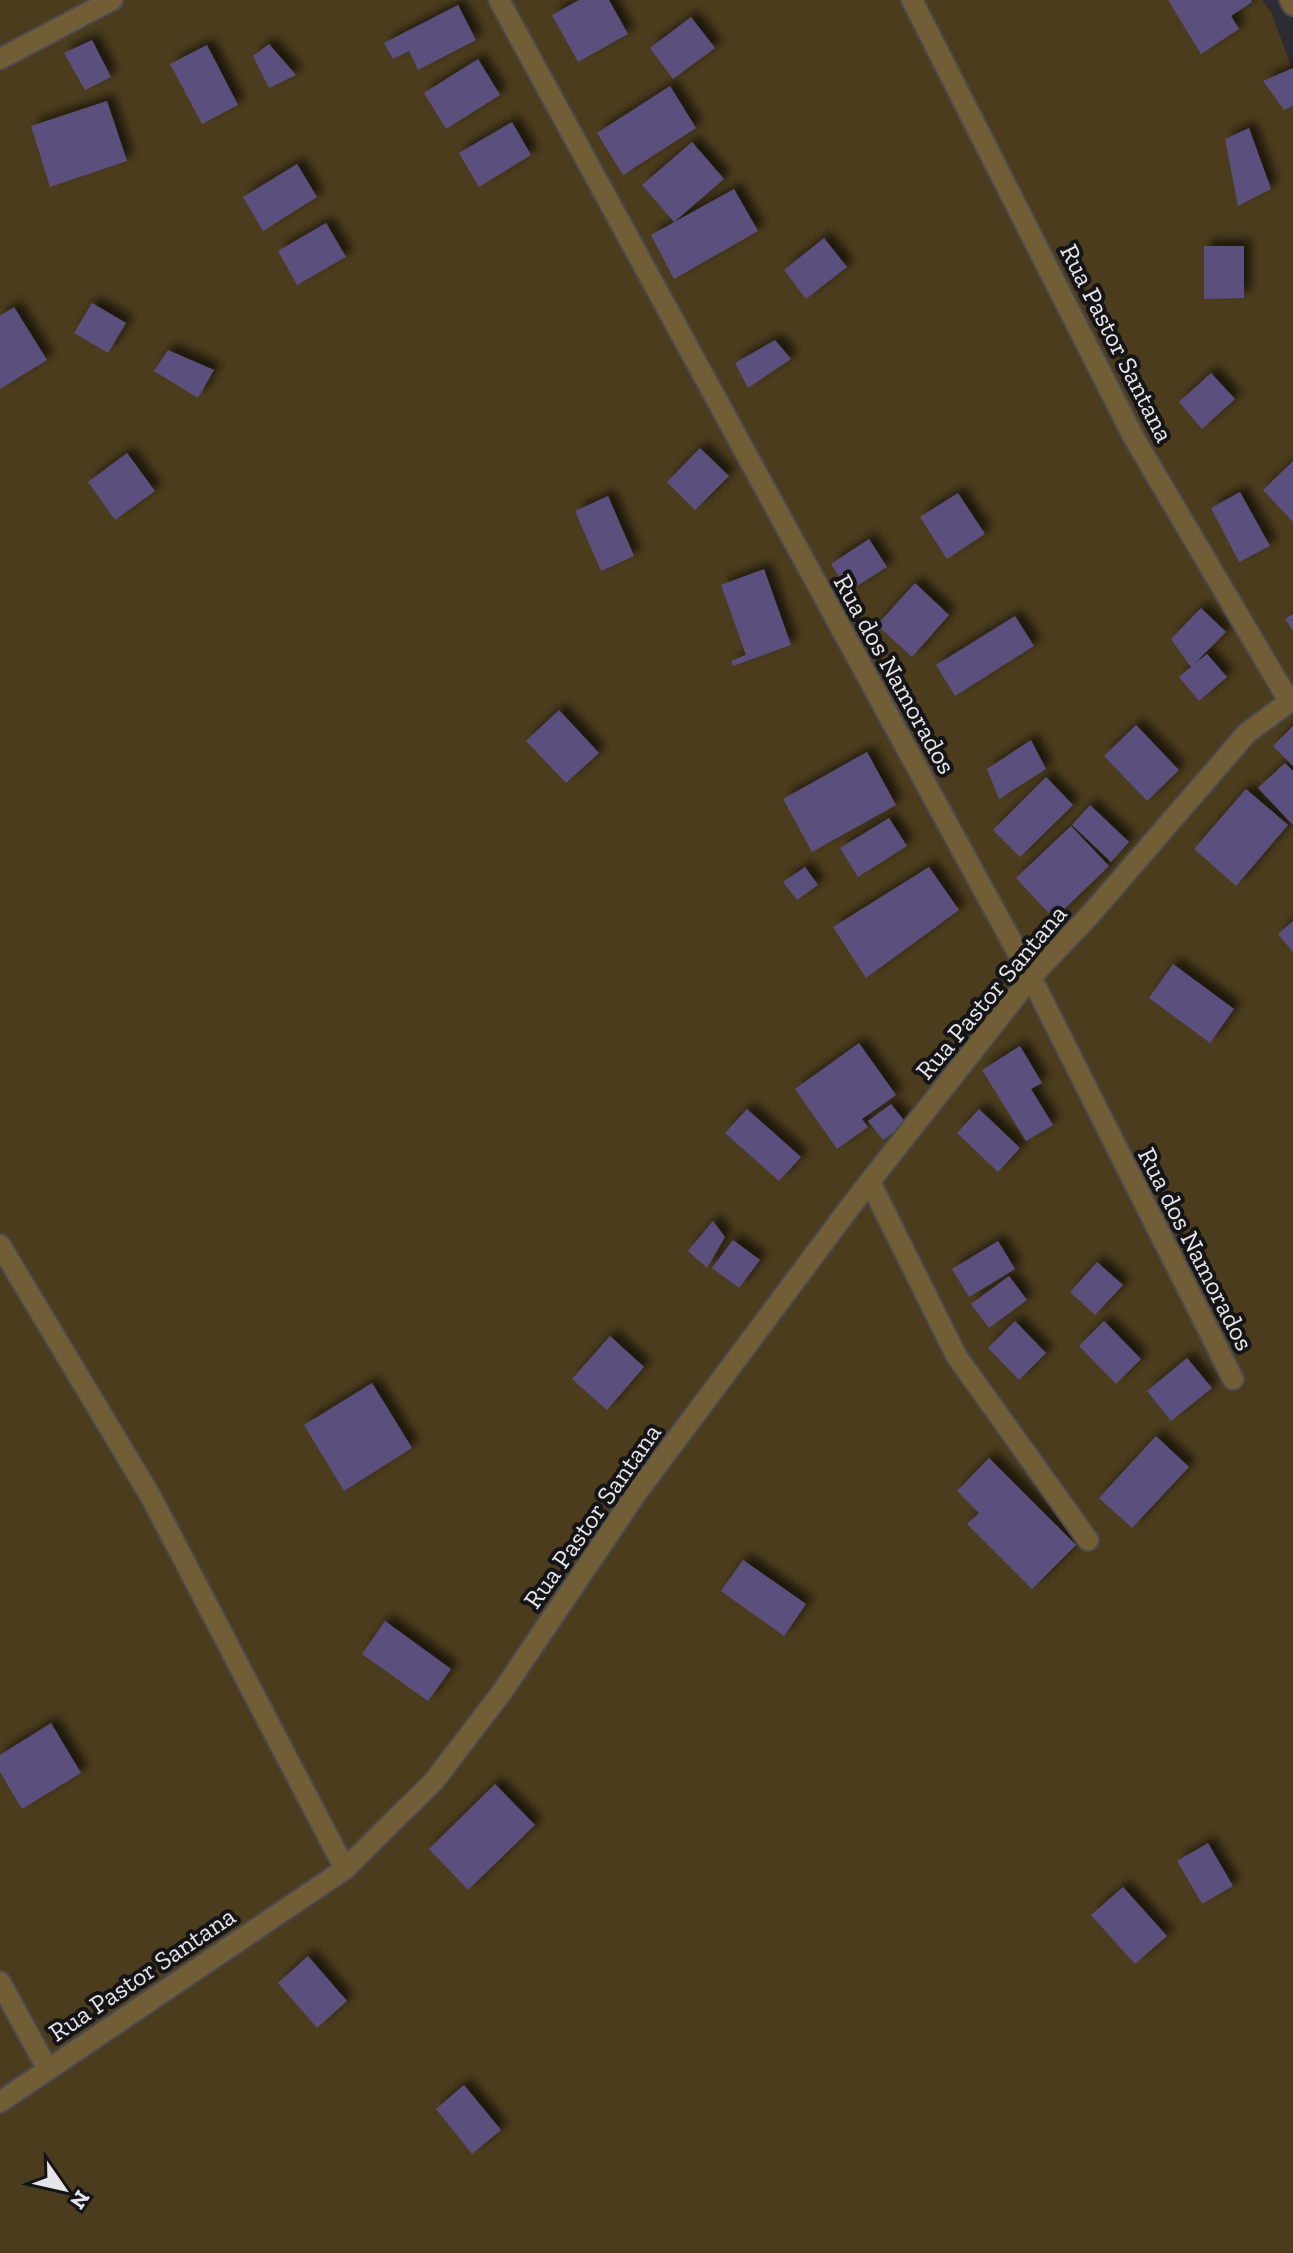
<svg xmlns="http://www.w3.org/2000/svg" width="1293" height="2253" font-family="'Zilla Slab',serif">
<defs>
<filter id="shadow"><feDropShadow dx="7" dy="-7" stdDeviation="4" flood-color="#0009"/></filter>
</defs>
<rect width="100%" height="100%" fill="#2d2c32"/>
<path fill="#4b3c1d" d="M0 0H1262L1271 12 1293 71V2253H0Z"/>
<g fill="#5a4f7d" filter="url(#shadow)">
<path d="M579 0H609L628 34 578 62 552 15Z"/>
<path d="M1168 0H1251L1252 2 1231 16 1239 29 1201 54Z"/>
<path d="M458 5 476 40 418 70 409 51 393 59 384 43Z"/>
<path d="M691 17 715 48 673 79 650 48Z"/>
<path d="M92 40 111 77 85 90 64 53Z"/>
<path d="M269 44 296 75 269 88 253 56Z"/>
<path d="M207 45 238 105 202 124 170 64Z"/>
<path d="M478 59 500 95 446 129 424 93Z"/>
<path d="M1293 68V106L1284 110 1263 81Z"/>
<path d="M670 86 696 128 623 175 597 133Z"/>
<path d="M107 101 127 161 50 187 31 126Z"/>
<path d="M512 122 531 155 479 187 459 153Z"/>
<path d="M1249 128 1271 189 1238 206 1225 139Z"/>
<path d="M692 142 724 179 674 222 642 185Z"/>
<path d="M297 164 317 197 263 231 243 197Z"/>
<path d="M734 189 758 231 674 279 651 235Z"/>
<path d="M326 223 346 257 297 285 278 251Z"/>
<path d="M824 238 847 267 806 299 784 270Z"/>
<path d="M1204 246H1244V298L1204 299Z"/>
<path d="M92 303 126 323 108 353 74 333Z"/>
<path d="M14 307 47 360 0 389V316Z"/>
<path d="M775 340 791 359 748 388 735 363Z"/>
<path d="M168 350 214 370 198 398 154 371Z"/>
<path d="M1211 373 1235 399 1202 429 1179 402Z"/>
<path d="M700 448 729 476 695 510 667 482Z"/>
<path d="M127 453 155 491 115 520 88 482Z"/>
<path d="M1293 461V522L1263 490Z"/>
<path d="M1240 492 1270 546 1239 562 1211 508Z"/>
<path d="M958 493 985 534 947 559 920 517Z"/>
<path d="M608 496 634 556 601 571 575 511Z"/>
<path d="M869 539 887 567 849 591 831 564Z"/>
<path d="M764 569 791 645 733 666 731 661 746 655 721 585Z"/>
<path d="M915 583 949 615 912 657 877 625Z"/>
<path d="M1201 608 1226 632 1194 664 1207 654 1227 677 1199 701 1179 677 1191 667 1171 639Z"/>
<path d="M1293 614V631L1285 619Z"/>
<path d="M1015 616 1034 646 955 696 936 665Z"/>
<path d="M559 710 599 753 566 783 526 741Z"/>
<path d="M1136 725 1179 770 1147 801 1104 756Z"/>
<path d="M1293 726V766L1273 746Z"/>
<path d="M1031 740 1046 769 999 799 987 769Z"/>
<path d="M867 752 896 805 812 852 783 799Z"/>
<path d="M1285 763 1293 771V825L1258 788Z"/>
<path d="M1046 777 1073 805 1020 857 993 830Z"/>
<path d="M1246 789 1288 825 1236 886 1194 849Z"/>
<path d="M1090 805 1129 842 1111 862 1072 825Z"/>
<path d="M889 818 907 846 858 877 840 848Z"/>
<path d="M1071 826 1109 866 1054 919 1016 878Z"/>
<path d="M805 867 818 885 797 900 783 882Z"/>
<path d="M929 867 959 910 866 978 833 927Z"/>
<path d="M1293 921V952L1278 934Z"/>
<path d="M1173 964 1234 1009 1210 1043 1149 998Z"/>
<path d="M859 1043 896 1095 862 1119 868 1127 837 1149 795 1089Z"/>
<path d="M1020 1046 1042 1083 1031 1089 1053 1125 1026 1141 982 1070Z"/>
<path d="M891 1104 906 1123 883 1140 868 1121Z"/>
<path d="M747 1109 801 1157 779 1181 725 1133Z"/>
<path d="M979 1109 1020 1148 998 1172 957 1133Z"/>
<path d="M713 1221 725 1237 707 1268 688 1251Z"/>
<path d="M733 1240 760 1260 739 1288 712 1268Z"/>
<path d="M998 1241 1015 1269 969 1297 952 1269Z"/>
<path d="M1097 1262 1123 1285 1095 1315 1070 1292Z"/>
<path d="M1009 1276 1027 1300 989 1328 971 1304Z"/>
<path d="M1015 1321 1046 1353 1019 1380 988 1348Z"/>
<path d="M1104 1321 1141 1359 1116 1384 1079 1346Z"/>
<path d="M610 1336 644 1367 607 1410 572 1379Z"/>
<path d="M1187 1358 1212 1388 1171 1421 1147 1391Z"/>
<path d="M372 1383 412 1448 344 1491 304 1425Z"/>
<path d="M1156 1436 1189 1467 1132 1528 1099 1498Z"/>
<path d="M989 1458 1076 1545 1032 1589 967 1524 979 1513 957 1491Z"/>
<path d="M743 1560 806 1604 784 1636 721 1591Z"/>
<path d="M385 1621 451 1669 428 1701 362 1654Z"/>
<path d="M51 1723 81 1773 22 1809 0 1772V1755Z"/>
<path d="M495 1784 535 1825 468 1890 429 1849Z"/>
<path d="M1208 1843 1233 1886 1202 1904 1177 1861Z"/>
<path d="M1123 1887 1167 1936 1135 1964 1091 1915Z"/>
<path d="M308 1956 347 2001 317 2028 278 1983Z"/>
<path d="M464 2085 501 2130 472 2154 436 2109Z"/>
</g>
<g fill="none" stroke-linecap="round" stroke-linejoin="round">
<g stroke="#4b4a4f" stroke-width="24">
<g id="minor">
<path d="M499 0 1031 977 1233 1379"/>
<path d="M912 0 1134 438 1289 701"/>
<path d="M0 59 112 0"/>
<path d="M870 1182 957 1357 1088 1540"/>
<path d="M0 1245 151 1497 345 1869"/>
<path d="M0 1982 47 2068"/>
<path d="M0 2102 345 1869 434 1781 502 1692 638 1491 853 1203 1031 977 1090 915 1247 733 1293 699"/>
</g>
</g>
<g stroke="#4b4a4f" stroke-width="24">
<path id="tertiary" d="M1290 0 1293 5"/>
</g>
<use href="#minor" stroke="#715e37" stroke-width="20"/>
<use href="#tertiary" stroke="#715e37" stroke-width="20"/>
</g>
<g text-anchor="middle" stroke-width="8" stroke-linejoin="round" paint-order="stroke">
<g font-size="26" fill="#e6e5e9" stroke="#151517">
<text transform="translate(1117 343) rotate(63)" y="9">Rua Pastor Santana</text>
<text transform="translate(895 674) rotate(61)" y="9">Rua dos Namorados</text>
<text transform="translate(991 992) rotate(-50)" y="9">Rua Pastor Santana</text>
<text transform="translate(1196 1249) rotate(63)" y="9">Rua dos Namorados</text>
<text transform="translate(592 1516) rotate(-55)" y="9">Rua Pastor Santana</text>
<text transform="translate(142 1974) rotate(-34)" y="9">Rua Pastor Santana</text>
</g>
</g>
<g transform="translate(64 2189) rotate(124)" stroke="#151517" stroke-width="6" paint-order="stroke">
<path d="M0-6L14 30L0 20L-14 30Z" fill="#e6e5e9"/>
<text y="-12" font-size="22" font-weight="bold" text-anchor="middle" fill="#e6e5e9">N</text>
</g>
</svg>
